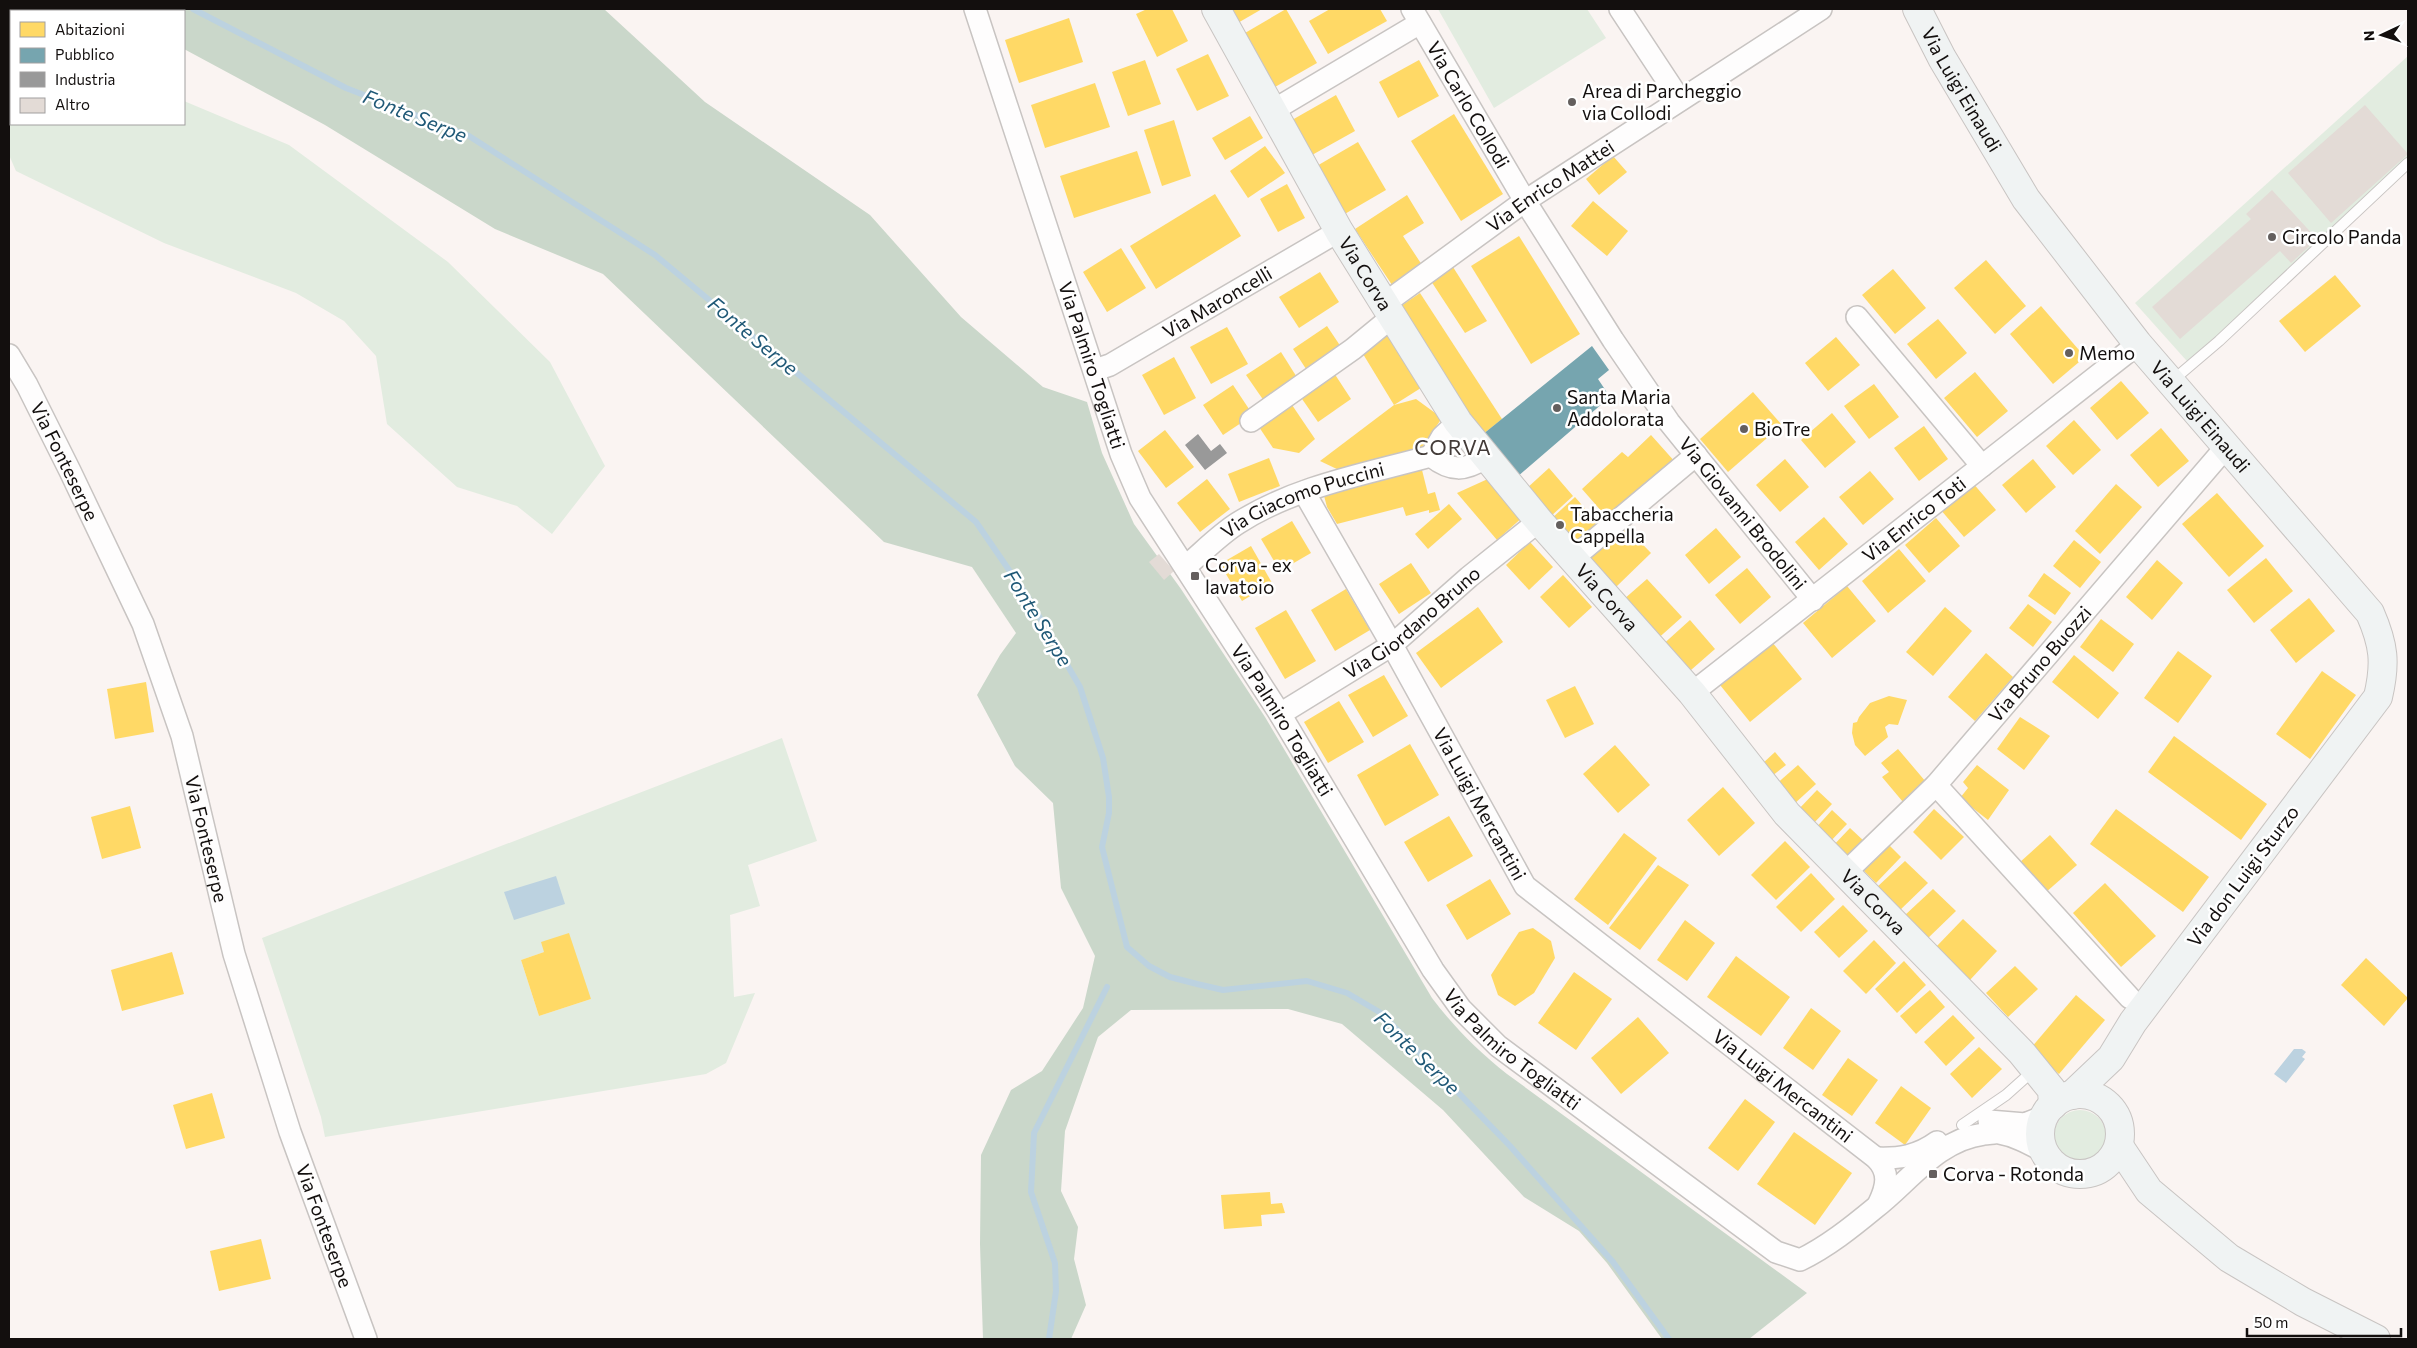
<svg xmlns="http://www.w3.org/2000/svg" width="2417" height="1348" font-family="Commissioner,sans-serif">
<rect width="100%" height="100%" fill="#faf4f2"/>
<g fill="#e2ece0" fill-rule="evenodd">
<path d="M9 9 16 11H11V124H184V101L289 145 448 262 550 362 605 466 552 534 517 506 457 487 387 424 376 356 344 321 296 293 164 243 16 171 9 155Z"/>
<path d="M1438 9H1587L1606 38 1494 108Z"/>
<path d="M2408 56V171L2194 369 2135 303Z"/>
<path d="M782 738 817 841 748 865 760 906 730 915 734 997 755 993 726 1063 706 1074 325 1137 321 1117 262 938ZM544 952 591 999 539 1016 521 960Z"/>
<circle cx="2080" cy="1136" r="26"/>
</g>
<path fill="#cad7ca" d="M110 9H604L705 102 870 215 961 317 1043 387 1087 402 1102 453 1134 524 1181 589 1265 717 1432 998C1454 1027 1478 1051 1507 1074L1807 1293 1749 1339H1662L1607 1263 1579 1231 1524 1197 1443 1110 1342 1024 1288 1009 1131 1010 1098 1037 1065 1131 1061 1191 1078 1227 1074 1259 1086 1305 1071 1339H983L980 1244 981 1155 1011 1090 1042 1071 1083 1008 1095 956 1061 888 1053 803 1015 766 977 695 1000 655 1016 633 972 567 884 542 603 274 495 229 325 125 184 49V11H115Z"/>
<g fill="#bcd2e0">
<path d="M556 876 565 904 514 920 504 892Z"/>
<path d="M2294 1049H2302L2306 1052 2302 1057 2305 1059 2286 1083 2274 1074Z"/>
</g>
<g fill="#ffd966">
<path d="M1147 9H1172L1188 41 1157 57 1136 14Z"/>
<path d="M1227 9H1262L1236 24Z"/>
<path d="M1286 9 1317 63 1275 87 1245 33Z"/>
<path d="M1330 9H1380L1387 21 1328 54 1309 21Z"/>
<path d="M1069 18 1083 62 1019 83 1005 40Z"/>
<path d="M1208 54 1229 96 1197 111 1176 69Z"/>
<path d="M1145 60 1161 104 1128 116 1112 72Z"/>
<path d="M1419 60 1439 96 1398 118 1379 82Z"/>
<path d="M1095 83 1110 127 1045 148 1031 105Z"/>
<path d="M1336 95 1355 131 1312 155 1292 120Z"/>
<path d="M1454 114 1503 194 1461 221 1411 141Z"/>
<path d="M1250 116 1263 138 1225 160 1212 138Z"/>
<path d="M1174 120 1191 176 1162 186 1144 130Z"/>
<path d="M1358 142 1386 190 1343 215 1315 167Z"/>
<path d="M1265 146 1285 173 1248 198 1230 171Z"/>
<path d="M1137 151 1151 193 1074 218 1060 176Z"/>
<path d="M1613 156 1627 172 1599 195 1586 179Z"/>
<path d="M1287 184 1305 218 1278 232 1260 199Z"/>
<path d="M1215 194 1241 236 1156 289 1130 246Z"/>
<path d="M1407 195 1424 223 1403 236 1422 265 1392 285 1355 229Z"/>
<path d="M1593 201 1628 231 1607 256 1571 226Z"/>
<path d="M1519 236 1580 334 1531 364 1471 266Z"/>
<path d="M1121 248 1146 288 1107 312 1083 272Z"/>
<path d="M1986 260 2026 306 1995 334 1954 288Z"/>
<path d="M1453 267 1487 321 1465 333 1431 281Z"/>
<path d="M1893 269 1926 308 1895 334 1862 295Z"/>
<path d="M1320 272 1339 302 1299 328 1279 297Z"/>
<path d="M2335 275 2361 306 2305 352 2279 321Z"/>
<path d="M1420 293 1502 419 1482 435 1398 308Z"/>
<path d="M2041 306 2085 357 2053 384 2010 334Z"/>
<path d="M1938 319 1967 353 1936 379 1907 344Z"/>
<path d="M1327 326 1345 353 1310 375 1293 349Z"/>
<path d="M1227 327 1248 364 1211 384 1190 347Z"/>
<path d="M1390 330 1424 386 1394 405 1360 349Z"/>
<path d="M1836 337 1860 365 1828 391 1805 363Z"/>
<path d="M1281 352 1298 379 1264 401 1246 375Z"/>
<path d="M1174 357 1196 398 1164 415 1142 375Z"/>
<path d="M1975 372 2008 411 1977 437 1944 398Z"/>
<path d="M1334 373 1351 399 1318 422 1300 396Z"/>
<path d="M2121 381 2149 413 2117 440 2090 408Z"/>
<path d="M1874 384 1899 417 1869 439 1844 406Z"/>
<path d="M1233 385 1253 415 1223 435 1203 405Z"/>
<path d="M1753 392 1782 425 1728 472 1700 439Z"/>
<path d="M1416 399 1442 418 1418 453 1341 471 1320 461 1394 405Z"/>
<path d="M1290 402 1315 439 1299 453 1273 448 1257 424Z"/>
<path d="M1832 413 1856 442 1825 468 1801 440Z"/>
<path d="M2074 420 2101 450 2073 475 2046 446Z"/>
<path d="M1924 426 1948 459 1919 481 1894 448Z"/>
<path d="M2161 428 2189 461 2158 487 2130 455Z"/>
<path d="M1165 430 1194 467 1166 488 1138 451Z"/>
<path d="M1651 435 1676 463 1610 521 1582 489 1622 452 1628 457Z"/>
<path d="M1269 458 1280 486 1239 502 1228 474Z"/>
<path d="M1785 459 1809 487 1780 512 1756 485Z"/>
<path d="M2033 459 2056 487 2026 513 2002 485Z"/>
<path d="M1421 466 1428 494 1435 492 1440 510 1429 513V510L1406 516 1403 507 1337 524 1327 507 1323 492Z"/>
<path d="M1549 468 1573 496 1550 517 1526 489Z"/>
<path d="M1870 471 1894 499 1863 525 1839 497Z"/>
<path d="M1490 478 1524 516 1497 540 1457 493Z"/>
<path d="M1207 479 1230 509 1200 532 1177 503Z"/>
<path d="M1972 482 1996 510 1964 537 1940 509Z"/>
<path d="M2116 484 2142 507 2100 554 2075 531Z"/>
<path d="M2217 493 2264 546 2229 577 2182 524Z"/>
<path d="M1575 497 1599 525 1577 546 1551 519Z"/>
<path d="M1449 504 1462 519 1428 549 1415 534Z"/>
<path d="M1824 517 1848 544 1819 570 1795 542Z"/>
<path d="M1936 518 1960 546 1929 573 1905 545Z"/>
<path d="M1292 521 1311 553 1280 571 1261 539Z"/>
<path d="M1623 524 1651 553 1616 587 1588 558Z"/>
<path d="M1716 528 1741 557 1709 584 1685 555Z"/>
<path d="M2074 540 2101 562 2080 588 2053 566Z"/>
<path d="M1530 542 1553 567 1529 590 1506 565Z"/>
<path d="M1251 546 1272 583 1242 601 1220 564Z"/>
<path d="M1899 549 1926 581 1888 613 1862 581Z"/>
<path d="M2266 558 2293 591 2254 623 2227 590Z"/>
<path d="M2157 560 2183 583 2152 620 2126 597Z"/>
<path d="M1411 563 1431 593 1399 614 1379 584Z"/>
<path d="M1747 568 1771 597 1740 624 1715 595Z"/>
<path d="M2044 573 2071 593 2055 615 2028 596Z"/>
<path d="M1563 575 1592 607 1569 628 1540 597Z"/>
<path d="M1647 579 1682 617 1654 642 1623 600Z"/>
<path d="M1847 586 1876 621 1832 658 1803 623Z"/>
<path d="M1346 589 1370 630 1335 651 1311 610Z"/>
<path d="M2309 598 2335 631 2296 663 2270 630Z"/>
<path d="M2028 604 2052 622 2033 647 2009 628Z"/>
<path d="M1478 607 1503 642 1441 688 1416 653Z"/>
<path d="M1945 607 1972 631 1933 676 1906 652Z"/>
<path d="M1286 610 1316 661 1285 679 1255 628Z"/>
<path d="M2101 619 2134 644 2113 672 2080 647Z"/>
<path d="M1690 620 1715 649 1683 677 1659 648Z"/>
<path d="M1772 642 1802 679 1750 722 1720 685Z"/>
<path d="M2178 651 2212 676 2178 723 2144 698Z"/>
<path d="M1986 653 2013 677 1975 721 1948 697Z"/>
<path d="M2074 655 2119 693 2098 719 2052 682Z"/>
<path d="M2322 671 2356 695 2310 759 2276 734Z"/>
<path d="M1384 675 1408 716 1373 737 1348 695Z"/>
<path d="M146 682 154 732 115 739 107 689Z"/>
<path d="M1575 686 1594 724 1565 738 1546 700Z"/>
<path d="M1889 696 1907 700 1898 725 1889 724 1885 727 1888 737 1865 756 1855 745 1852 733 1853 723 1857 722 1859 717 1870 703Z"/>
<path d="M1339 701 1364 742 1328 763 1304 722Z"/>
<path d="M2020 717 2050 736 2024 770 1997 749Z"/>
<path d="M2174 736 2267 804 2241 840 2148 772Z"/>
<path d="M1410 744 1439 795 1385 826 1357 775Z"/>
<path d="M1615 745 1650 785 1618 813 1583 774Z"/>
<path d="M1898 749 1926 782 1903 802 1882 777 1889 772 1881 763Z"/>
<path d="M1775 752 1786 765 1772 776 1762 764Z"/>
<path d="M1798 765 1816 784 1793 805 1775 785Z"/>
<path d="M1977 765 2009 790 1988 820 1960 798 1968 788 1963 782Z"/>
<path d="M1723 787 1755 823 1719 856 1687 820Z"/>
<path d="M1817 790 1832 804 1812 825 1797 811Z"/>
<path d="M130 806 141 848 102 859 91 817Z"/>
<path d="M1934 809 1964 837 1941 860 1913 832Z"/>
<path d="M2116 809 2209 877 2183 912 2090 844Z"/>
<path d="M1832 810 1847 824 1827 845 1813 831Z"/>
<path d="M1449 816 1473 856 1428 882 1404 842Z"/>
<path d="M1850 828 1865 842 1845 863 1830 849Z"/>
<path d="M1624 833 1657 858 1608 925 1574 899Z"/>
<path d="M2050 835 2077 865 2045 893 2019 863Z"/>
<path d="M1785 841 1810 867 1776 900 1751 875Z"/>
<path d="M1887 843 1901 857 1876 883 1862 869Z"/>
<path d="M1905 861 1928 883 1898 912 1876 888Z"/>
<path d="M1658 865 1689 885 1640 950 1609 928Z"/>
<path d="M1811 873 1835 899 1801 932 1776 907Z"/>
<path d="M1490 879 1511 914 1467 940 1446 905Z"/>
<path d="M2105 883 2156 936 2121 967 2073 913Z"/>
<path d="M1933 889 1956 911 1926 940 1904 916Z"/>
<path d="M1843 905 1868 931 1839 958 1814 932Z"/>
<path d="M1963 919 1997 951 1969 981 1935 948Z"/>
<path d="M1685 920 1715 943 1687 981 1657 960Z"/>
<path d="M1533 928 1551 941 1555 958 1534 993 1515 1006 1498 995 1491 975 1519 932Z"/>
<path d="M569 933 591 999 539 1016 521 960 544 952 541 942Z"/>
<path d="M1874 940 1896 963 1866 994 1843 971Z"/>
<path d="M172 952 184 994 122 1011 111 970Z"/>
<path d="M1736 956 1790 997 1761 1036 1707 997Z"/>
<path d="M2366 958 2408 998 2384 1026 2341 985Z"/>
<path d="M1904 961 1926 985 1897 1013 1875 989Z"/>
<path d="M2015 966 2038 989 2008 1017 1986 993Z"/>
<path d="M1574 972 1612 999 1576 1050 1538 1023Z"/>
<path d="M1930 990 1945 1007 1916 1034 1900 1016Z"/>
<path d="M2076 995 2105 1020 2059 1074 2030 1049Z"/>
<path d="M1811 1008 1841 1031 1813 1070 1783 1048Z"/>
<path d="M1953 1015 1975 1038 1946 1066 1924 1042Z"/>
<path d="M1638 1017 1669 1053 1621 1094 1591 1058Z"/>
<path d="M1979 1047 2002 1069 1972 1098 1950 1074Z"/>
<path d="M1848 1058 1878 1080 1852 1116 1822 1095Z"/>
<path d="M1901 1086 1931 1108 1905 1145 1875 1123Z"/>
<path d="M212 1093 225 1138 186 1149 173 1105Z"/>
<path d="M1745 1099 1775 1122 1738 1171 1708 1148Z"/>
<path d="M1794 1132 1852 1173 1815 1225 1757 1184Z"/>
<path d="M1270 1192 1271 1204 1282 1203 1285 1213 1261 1215 1262 1226 1224 1229 1221 1195Z"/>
<path d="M261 1239 271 1279 219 1291 210 1251Z"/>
</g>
<path fill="#76a5af" d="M1592 346 1609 370 1598 379 1610 397 1517 477 1482 435Z"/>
<path fill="#999" d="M1198 434 1211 451 1220 444 1227 453 1205 470 1185 445Z"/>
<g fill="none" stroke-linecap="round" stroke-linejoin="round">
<g stroke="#bcd2e0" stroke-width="6">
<path d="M193 9 346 88 469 136 655 255 976 522 1029 599 1080 687 1103 758 1109 797V813L1102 847 1127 947 1149 966 1170 977 1197 984 1223 990 1307 981 1347 993 1381 1013 1510 1146 1613 1262 1669 1339"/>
<path d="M1049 1339 1056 1291 1055 1263 1031 1192 1034 1133 1107 987"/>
</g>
</g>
<g fill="#e3dbd6">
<path d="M2365 105 2408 154 2331 223 2288 173Z"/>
<path d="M2272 190 2317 239 2291 263 2280 251 2180 339 2152 307 2251 219 2246 214Z"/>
<path d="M1159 554 1174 571 1164 580 1149 562Z"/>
</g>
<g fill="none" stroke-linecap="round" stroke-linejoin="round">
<g stroke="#c8c4c2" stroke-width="12">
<g id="lane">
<path d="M2172 381 2219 341 2408 163"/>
<path d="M1962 1125 2006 1095 2034 1070"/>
</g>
</g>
<g stroke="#c8c4c2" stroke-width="24">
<g id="street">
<path id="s1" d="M975 9 1121 454 1140 498 1280 714 1433 970 1461 1009 1498 1046 1776 1252 1800 1260C1827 1247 1852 1227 1875 1208 1910 1181 1937 1140 1984 1134 1989 1134 1995 1132 1999 1133 2016 1136 2030 1144 2045 1152"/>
<path id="s2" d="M1412 9 1525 201 1613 340 1669 422 1813 600"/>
<path d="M1620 9 1680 100"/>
<path d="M1272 111 1420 23"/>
<path id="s3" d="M1384 304 1525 201 1821 9"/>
<path d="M1857 317 1982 466"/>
<path id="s4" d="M9 355 27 385 70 471 143 624 182 736 234 954 290 1132 366 1339"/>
<path id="s5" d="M1095 370 1110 365 1339 231"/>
<path d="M1251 421 1353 349 1392 317"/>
<path d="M1431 456C1451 472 1465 471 1485 458"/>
<path d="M1431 456 1442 437 1458 422"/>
<path id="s6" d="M1304 492 1392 645 1525 886 1876 1158C1890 1172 1887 1186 1879 1203"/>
<path d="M1572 559 1696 455"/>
<path id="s7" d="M1185 567C1203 552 1219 535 1238 523 1296 486 1366 474 1431 456"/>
<path id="s8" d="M1692 693 2138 344"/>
<path id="s9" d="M1280 714 1392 645 1469 577 1539 521"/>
<path d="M1936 785 2130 998"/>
<path id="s10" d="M1845 873 1936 785 2226 447"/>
<path d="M1989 1121 2025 1124 2045 1116"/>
<path d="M1876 1158C1899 1159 1918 1156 1937 1142"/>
</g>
</g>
<g stroke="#c8c4c2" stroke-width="30">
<g id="secondary">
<path id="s11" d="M1216 9 1339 231 1458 422 1539 521 1692 693 1787 814 2021 1052 2052 1090 2053 1105"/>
<path id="s12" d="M1917 9 1942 58 2026 199 2138 344 2370 613C2384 645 2386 663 2378 697L2133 1022 2111 1058 2072 1095"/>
<circle cx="2080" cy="1134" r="40"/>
<path d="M2119 1146 2149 1191 2229 1258 2303 1302 2376 1339"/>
</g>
</g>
<use href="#lane" stroke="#fefdfd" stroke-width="10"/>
<use href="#street" stroke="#fefdfd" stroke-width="21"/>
<use href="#secondary" stroke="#f0f3f3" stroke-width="28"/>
</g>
<g fill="#645f5e" stroke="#fff" stroke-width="2">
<circle cx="1572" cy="102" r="5"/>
<circle cx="2272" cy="237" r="5"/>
<circle cx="2069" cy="353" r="5"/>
<circle cx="1557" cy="408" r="5"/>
<circle cx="1744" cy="429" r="5"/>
<circle cx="1560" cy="525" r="5"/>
<rect x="1190" y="571" width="10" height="10" rx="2.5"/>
<rect x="1928" y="1169" width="10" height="10" rx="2.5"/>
</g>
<g text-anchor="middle" stroke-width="5" stroke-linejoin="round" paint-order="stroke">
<g font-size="19" fill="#130f0e" stroke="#fff">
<text dy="7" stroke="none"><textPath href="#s12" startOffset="92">Via Luigi Einaudi</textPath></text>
<text dy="7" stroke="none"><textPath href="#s2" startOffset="111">Via Carlo Collodi</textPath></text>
<text dy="7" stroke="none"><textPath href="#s3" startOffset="204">Via Enrico Mattei</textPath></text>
<text dy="7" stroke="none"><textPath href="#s11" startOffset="304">Via Corva</textPath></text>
<text dy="7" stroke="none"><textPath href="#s5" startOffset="140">Via Maroncelli</textPath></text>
<text dy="7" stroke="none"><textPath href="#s1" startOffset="375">Via Palmiro Togliatti</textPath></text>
<text dy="7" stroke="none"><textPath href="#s12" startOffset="498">Via Luigi Einaudi</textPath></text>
<text dy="7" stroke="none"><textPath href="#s4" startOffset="120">Via Fonteserpe</textPath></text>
<text dy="7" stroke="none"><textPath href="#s7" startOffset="138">Via Giacomo Puccini</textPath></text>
<text dy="7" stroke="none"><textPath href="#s2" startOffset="604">Via Giovanni Brodolini</textPath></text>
<text dy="7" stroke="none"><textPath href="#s8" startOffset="282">Via Enrico Toti</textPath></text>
<text dy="7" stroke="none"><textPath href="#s11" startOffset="709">Via Corva</textPath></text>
<text dy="7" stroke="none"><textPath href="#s9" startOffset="161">Via Giordano Bruno</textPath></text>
<text dy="7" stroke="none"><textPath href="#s10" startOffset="286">Via Bruno Buozzi</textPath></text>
<text dy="7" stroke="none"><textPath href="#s1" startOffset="780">Via Palmiro Togliatti</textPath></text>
<text dy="7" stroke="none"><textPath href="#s6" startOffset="358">Via Luigi Mercantini</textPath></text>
<text dy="7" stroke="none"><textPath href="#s4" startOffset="525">Via Fonteserpe</textPath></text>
<text transform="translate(2243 876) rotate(-53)" y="7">Via don Luigi Sturzo</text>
<text dy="7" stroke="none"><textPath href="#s11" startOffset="1114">Via Corva</textPath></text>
<text dy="7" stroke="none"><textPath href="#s1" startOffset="1185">Via Palmiro Togliatti</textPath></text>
<text dy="7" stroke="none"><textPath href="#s6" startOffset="778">Via Luigi Mercantini</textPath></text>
<text dy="7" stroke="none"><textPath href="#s4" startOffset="930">Via Fonteserpe</textPath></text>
</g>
<g font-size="19" fill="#130f0e" stroke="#fff" text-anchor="start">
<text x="1582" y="98">Area di Parcheggio<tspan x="1582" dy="22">via Collodi</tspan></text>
<text x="2282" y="244">Circolo Panda</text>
<text x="2079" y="360">Memo</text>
<text x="1567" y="404">Santa Maria<tspan x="1567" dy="22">Addolorata</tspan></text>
<text x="1754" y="436">BioTre</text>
<text x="1570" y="521">Tabaccheria<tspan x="1570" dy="22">Cappella</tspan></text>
<text x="1205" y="572">Corva - ex<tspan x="1205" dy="22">lavatoio</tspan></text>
<text x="1943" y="1181">Corva - Rotonda</text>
</g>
<g font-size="20" font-style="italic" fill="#205977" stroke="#fff">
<text transform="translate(415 116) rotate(22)" y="7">Fonte Serpe</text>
<text transform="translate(753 336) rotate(40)" y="7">Fonte Serpe</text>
<text transform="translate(1038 618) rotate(58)" y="7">Fonte Serpe</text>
<text transform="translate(1417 1053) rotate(44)" y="7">Fonte Serpe</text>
</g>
<g font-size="21" letter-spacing="1" fill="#433b38" stroke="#fff">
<text x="1453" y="455">CORVA</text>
</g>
</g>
<rect width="2417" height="1348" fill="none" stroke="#130f0e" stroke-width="20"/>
<rect x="10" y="10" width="175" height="115" fill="#ffffff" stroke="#a19f9f"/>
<rect x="20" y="22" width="25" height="15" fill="#ffd966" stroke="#a19f9f"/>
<text x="55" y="35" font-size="15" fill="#130f0e">Abitazioni</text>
<rect x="20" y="48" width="25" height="15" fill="#76a5af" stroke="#a19f9f"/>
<text x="55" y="60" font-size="15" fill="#130f0e">Pubblico</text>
<rect x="20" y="72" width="25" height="15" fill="#999999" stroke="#a19f9f"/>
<text x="55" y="85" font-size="15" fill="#130f0e">Industria</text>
<rect x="20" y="98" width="25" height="15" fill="#e3dbd6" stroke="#a19f9f"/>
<text x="55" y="110" font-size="15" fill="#130f0e">Altro</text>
<g transform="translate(2382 35) rotate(266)" stroke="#ffffff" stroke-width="4" paint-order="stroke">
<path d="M0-4L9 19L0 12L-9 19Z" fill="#130f0e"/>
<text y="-8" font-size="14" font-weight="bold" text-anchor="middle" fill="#130f0e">N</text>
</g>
<path d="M2247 1328v8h154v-8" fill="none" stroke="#130f0e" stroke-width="2.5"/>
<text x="2254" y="1328" font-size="15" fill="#130f0e" stroke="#ffffff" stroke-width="4" paint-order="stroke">50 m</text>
</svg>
